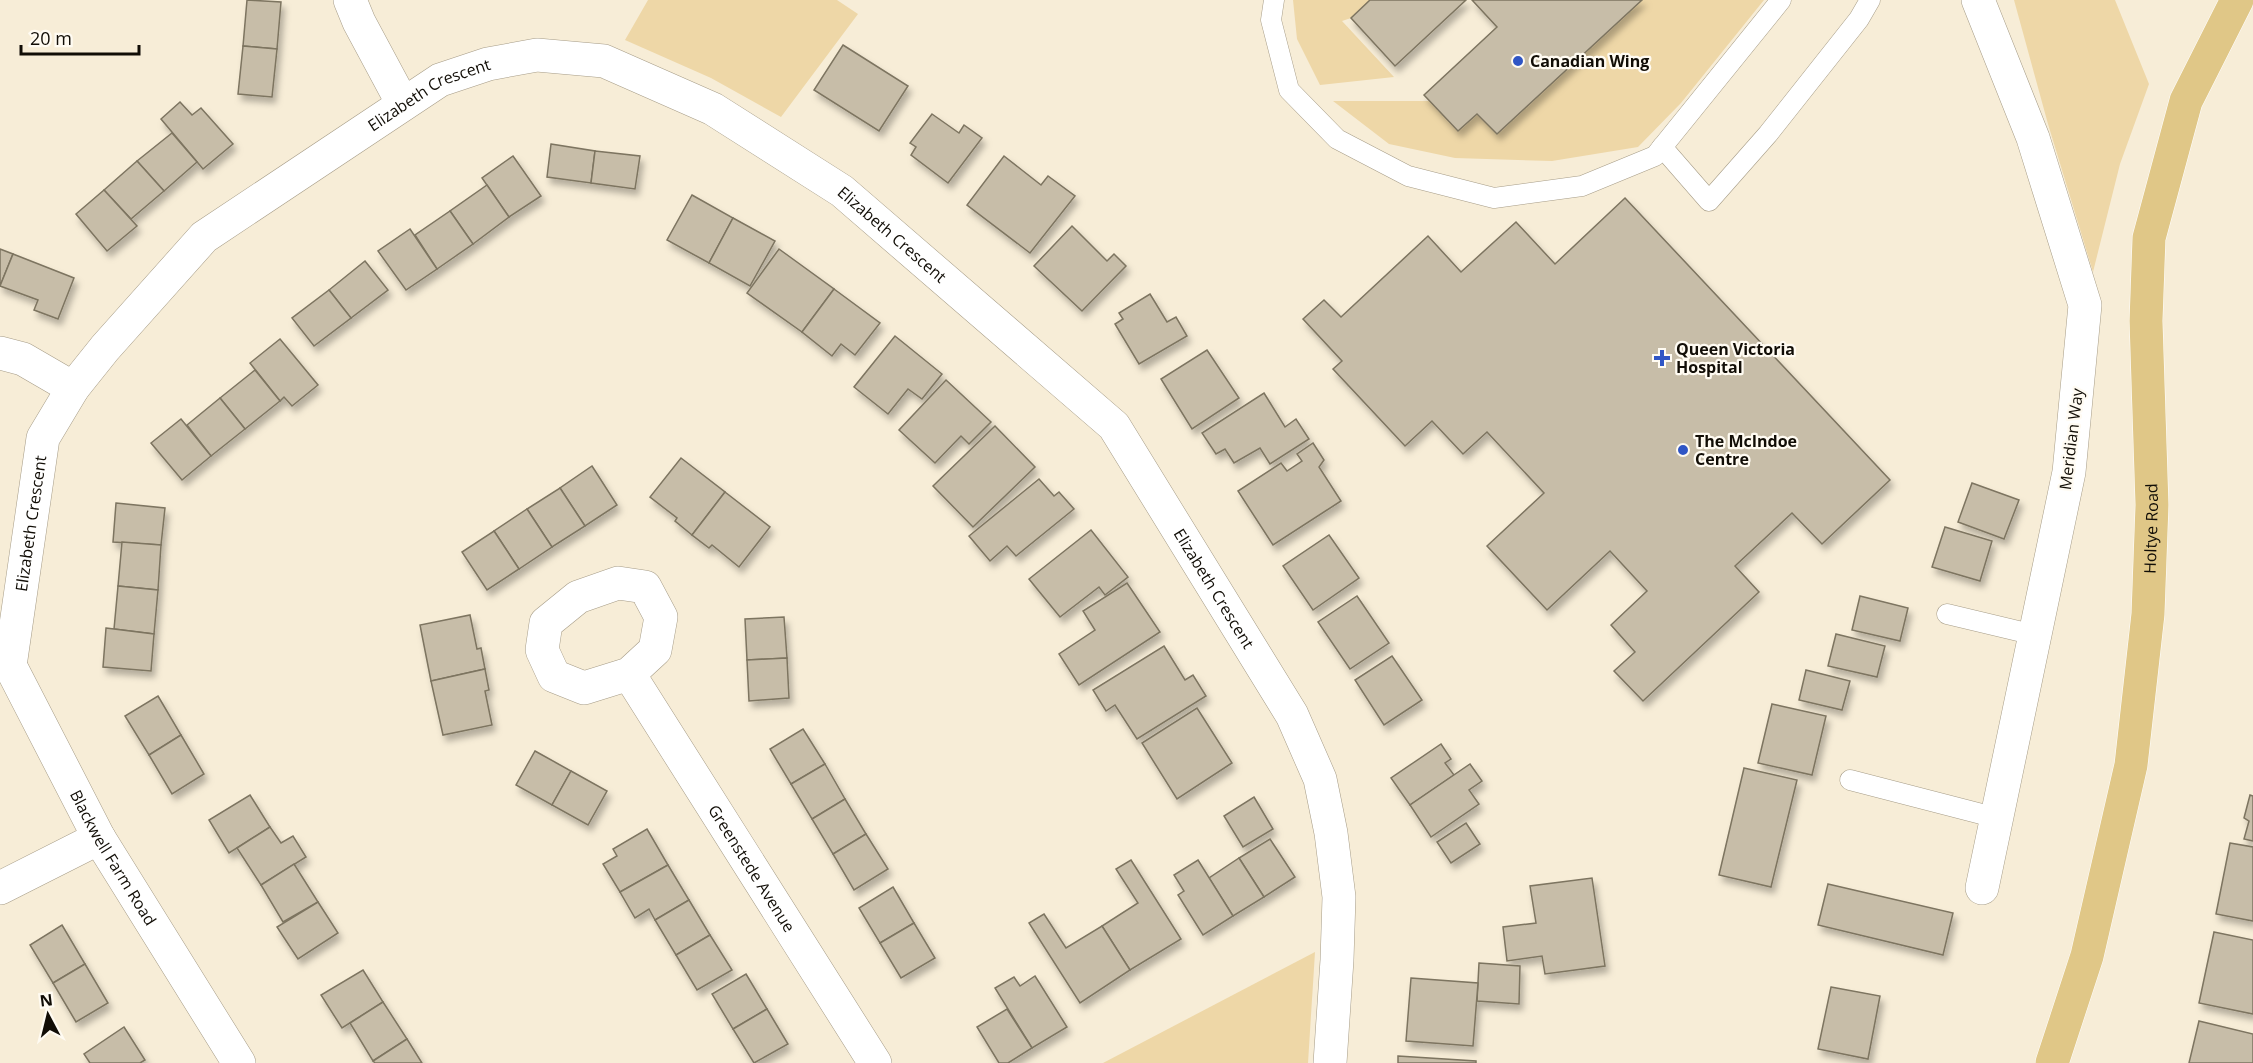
<svg xmlns="http://www.w3.org/2000/svg" width="2253" height="1063" font-family="'Open Sans',sans-serif">
<defs>
<filter id="shadow"><feDropShadow dx="3.5" dy="6" stdDeviation="3" flood-color="#0004"/></filter>
</defs>
<rect width="100%" height="100%" fill="#f7edd7"/>
<g fill="#eed7a7">
<path d="M648 0H837L858 14 781 117 711 78 625 40Z"/>
<path d="M1293 0H1370L1351 18 1342 21 1394 77 1320 85 1297 39Z"/>
<path d="M1642 0H1764L1681 103 1638 147 1552 161 1455 158 1389 144 1333 101H1430L1458 131 1477 114 1497 134Z"/>
<path d="M2014 0H2115L2149 84 2120 164 2093 272 2048 124Z"/>
<path d="M1315 952 1308 1063H1103Z"/>
</g>
<g fill="#c7bda8" stroke="#7d7460" stroke-width="1.5" filter="url(#shadow)">
<path d="M247 0 281 2 277 49 243 46Z"/>
<path d="M1370 0H1466L1395 66 1351 18Z"/>
<path d="M1472 0H1642L1497 134 1477 114 1458 131 1424 95 1497 27Z"/>
<path d="M843 45 908 86 879 131 814 90Z"/>
<path d="M243 46 277 49 272 97 238 94Z"/>
<path d="M180 102 192 115 201 108 233 144 203 169 161 119Z"/>
<path d="M932 114 959 133 964 125 982 138 948 183 911 155 916 147 910 143Z"/>
<path d="M172 133 197 162 164 191 137 161Z"/>
<path d="M551 144 595 151 591 183 547 177Z"/>
<path d="M595 151 640 156 635 189 591 183Z"/>
<path d="M513 156 541 196 509 217 482 178Z"/>
<path d="M1004 156 1041 185 1048 176 1075 196 1030 253 967 205Z"/>
<path d="M137 161 164 191 131 219 104 190Z"/>
<path d="M487 185 509 217 473 244 450 211Z"/>
<path d="M104 190 137 226 107 251 76 214Z"/>
<path d="M692 195 733 218 709 263 667 240Z"/>
<path d="M1625 198 1890 480 1822 544 1792 513 1735 566 1759 592 1643 701 1614 671 1635 652 1611 625 1647 591 1610 551 1547 610 1487 546 1544 493 1487 432 1463 454 1432 421 1405 446 1333 369 1342 361 1303 319 1324 300 1341 317 1428 236 1461 272 1516 222 1555 264Z"/>
<path d="M450 211 473 244 437 269 415 235Z"/>
<path d="M733 218 775 241 750 286 709 263Z"/>
<path d="M1072 226 1107 261 1114 254 1126 266 1082 311 1034 266Z"/>
<path d="M410 229 437 269 406 290 378 251Z"/>
<path d="M0 249 13 254 0 286Z"/>
<path d="M779 249 834 289 802 332 747 293Z"/>
<path d="M13 254 74 278 58 319 34 310 38 300 0 286Z"/>
<path d="M365 261 388 290 351 318 329 290Z"/>
<path d="M834 289 880 323 855 355 841 344 832 356 802 332Z"/>
<path d="M329 290 351 318 314 346 292 318Z"/>
<path d="M1150 294 1167 322 1176 317 1187 336 1139 364 1115 324 1123 319 1119 313Z"/>
<path d="M895 336 942 374 922 399 908 389 888 414 854 387Z"/>
<path d="M280 339 318 385 292 406 284 397 280 401 250 363Z"/>
<path d="M1207 350 1239 398 1192 429 1161 379Z"/>
<path d="M255 370 280 401 245 429 220 398Z"/>
<path d="M946 380 991 422 969 444 961 436 935 463 899 430Z"/>
<path d="M1264 393 1285 427 1296 419 1309 439 1270 464 1260 448 1234 463 1225 449 1216 454 1202 433Z"/>
<path d="M220 398 245 429 211 456 187 425Z"/>
<path d="M181 419 211 456 182 480 151 443Z"/>
<path d="M995 426 1035 467 973 527 933 486Z"/>
<path d="M1313 443 1324 460 1319 467 1341 501 1273 545 1238 491 1281 463 1287 471 1302 461 1297 454Z"/>
<path d="M681 458 725 492 692 535 675 521 677 518 650 497Z"/>
<path d="M592 466 617 505 585 526 560 488Z"/>
<path d="M1039 479 1054 496 1059 492 1074 509 1016 556 1007 546 990 561 969 536Z"/>
<path d="M1972 483 2019 500 2004 539 1958 522Z"/>
<path d="M560 488 585 526 552 547 527 509Z"/>
<path d="M725 492 770 527 739 567 712 545 709 548 692 535Z"/>
<path d="M116 503 165 508 161 545 113 542Z"/>
<path d="M527 509 552 547 519 569 494 531Z"/>
<path d="M1945 527 1992 541 1980 581 1932 567Z"/>
<path d="M1091 530 1128 577 1105 595 1099 587 1060 617 1029 579Z"/>
<path d="M494 531 519 569 487 590 462 552Z"/>
<path d="M1329 535 1359 578 1313 610 1283 566Z"/>
<path d="M122 542 161 545 158 590 118 586Z"/>
<path d="M1127 583 1160 632 1079 685 1059 654 1095 630 1083 611Z"/>
<path d="M118 586 158 590 154 634 114 629Z"/>
<path d="M1357 596 1389 643 1350 669 1318 622Z"/>
<path d="M1860 596 1908 608 1900 641 1852 630Z"/>
<path d="M470 615 477 649 481 648 485 669 431 681 420 625Z"/>
<path d="M784 617 787 658 747 660 745 619Z"/>
<path d="M106 628 154 634 151 671 103 667Z"/>
<path d="M1836 634 1885 646 1877 677 1828 666Z"/>
<path d="M1164 646 1185 680 1193 675 1206 696 1137 739 1115 705 1106 711 1093 690Z"/>
<path d="M1392 656 1422 700 1384 725 1355 680Z"/>
<path d="M787 658 789 698 749 701 747 660Z"/>
<path d="M485 669 489 690 485 691 492 725 443 735 431 681Z"/>
<path d="M1806 670 1850 681 1842 710 1799 700Z"/>
<path d="M158 696 181 735 149 755 125 716Z"/>
<path d="M1772 704 1826 716 1812 775 1758 763Z"/>
<path d="M1197 708 1232 763 1177 799 1142 743Z"/>
<path d="M803 729 825 764 791 784 770 749Z"/>
<path d="M181 735 204 774 172 794 149 755Z"/>
<path d="M1441 744 1451 759 1445 763 1454 775 1410 805 1391 778Z"/>
<path d="M535 751 571 771 552 805 516 785Z"/>
<path d="M825 764 845 799 812 819 791 784Z"/>
<path d="M1470 764 1482 781 1469 790 1479 804 1431 837 1410 805Z"/>
<path d="M1744 768 1797 780 1771 887 1719 875Z"/>
<path d="M571 771 607 791 588 825 552 805Z"/>
<path d="M250 795 270 827 229 853 209 820Z"/>
<path d="M2250 795 2253 796V841L2244 839 2249 821 2244 818Z"/>
<path d="M1254 797 1273 829 1243 847 1224 816Z"/>
<path d="M845 799 866 834 833 854 812 819Z"/>
<path d="M1466 823 1480 844 1451 863 1437 842Z"/>
<path d="M270 827 281 843 293 836 306 857 261 885 237 848Z"/>
<path d="M647 829 668 865 620 892 603 864 617 856 613 849Z"/>
<path d="M866 834 888 869 854 890 833 854Z"/>
<path d="M1270 839 1295 877 1264 897 1239 858Z"/>
<path d="M2230 843 2253 847V921L2216 914Z"/>
<path d="M1239 858 1264 897 1233 916 1209 878Z"/>
<path d="M1131 860 1181 939 1130 970 1102 926 1138 903 1116 869Z"/>
<path d="M1198 860 1233 916 1203 935 1178 895 1184 891 1174 875Z"/>
<path d="M294 864 318 902 283 922 261 885Z"/>
<path d="M668 865 689 900 655 920 649 909 635 918 620 892Z"/>
<path d="M1592 878 1605 966 1545 974 1542 956 1507 961 1503 927 1536 923 1530 886Z"/>
<path d="M1828 884 1953 913 1943 955 1818 925Z"/>
<path d="M893 887 914 923 880 943 859 908Z"/>
<path d="M689 900 710 935 676 955 655 920Z"/>
<path d="M318 902 338 933 298 959 277 927Z"/>
<path d="M1044 914 1066 948 1102 926 1130 970 1080 1003 1029 923Z"/>
<path d="M914 923 935 958 901 978 880 943Z"/>
<path d="M62 925 85 964 53 983 30 945Z"/>
<path d="M2214 932 2253 940V1014L2199 1003Z"/>
<path d="M710 935 732 970 697 990 676 955Z"/>
<path d="M1479 963 1520 966 1519 1004 1477 1001Z"/>
<path d="M85 964 108 1003 76 1022 53 983Z"/>
<path d="M363 970 383 1002 342 1028 321 995Z"/>
<path d="M746 974 767 1009 733 1029 712 994Z"/>
<path d="M1035 976 1067 1027 1032 1048 995 988 1014 977 1020 986Z"/>
<path d="M1411 978 1478 983 1473 1046 1406 1041Z"/>
<path d="M1831 987 1880 996 1868 1059 1818 1049Z"/>
<path d="M383 1002 407 1039 373 1061 350 1023Z"/>
<path d="M767 1009 788 1044 754 1063 733 1029Z"/>
<path d="M1007 1009 1032 1048 1008 1063H999L977 1027Z"/>
<path d="M2199 1021 2253 1034V1063H2189Z"/>
<path d="M124 1027 145 1060 140 1063H90L84 1054Z"/>
<path d="M407 1039 422 1063H375L373 1061Z"/>
<path d="M1398 1056 1476 1061V1063H1398Z"/>
</g>
<g fill="none" stroke-linecap="round" stroke-linejoin="round">
<g stroke="#a69c87" stroke-width="21">
<g id="lane">
<path d="M1274 0 1271 20 1289 90 1337 139 1408 176 1494 198 1582 186 1655 156 1781 0"/>
<path d="M1662 147 1709 201 1768 134 1859 19 1870 0"/>
<path d="M1947 614 2035 635"/>
<path d="M1850 780 1997 818"/>
</g>
</g>
<g stroke="#a69c87" stroke-width="34">
<g id="street">
<path d="M350 0 359 22 403 104"/>
<path d="M1978 0 2033 138 2085 305 2069 472 1982 888"/>
<path d="M0 353 23 359 73 388"/>
<path d="M618 583 645 587 661 617 655 650 629 674 584 688 554 676 542 650 546 623 578 597Z"/>
<path id="s1" d="M0 646 99 838 239 1063"/>
<path id="s2" d="M10 666 43 438 73 388 105 348 204 237 440 80 488 64 537 55 604 61 713 109 842 191 1114 426 1292 715 1320 779 1331 833 1339 897 1337 960 1330 1063"/>
<path id="s3" d="M629 674 875 1063"/>
<path d="M0 888 99 838"/>
</g>
</g>
<g stroke="#fff" stroke-width="34">
<g id="primary">
<path id="s4" d="M2052 1063 2087 956 2131 765 2148 614 2152 505 2146 321 2149 238 2186 101 2237 0"/>
</g>
</g>
<use href="#lane" stroke="#fff" stroke-width="20"/>
<use href="#street" stroke="#fff" stroke-width="33"/>
<use href="#primary" stroke="#e0c787" stroke-width="33"/>
</g>
<g fill="#2f55c5" stroke="#fffbf2" stroke-width="2">
<circle cx="1518" cy="61" r="6"/>
<path d="M1659 349h6v6h6v6h-6v6h-6v-6h-6v-6h6z"/>
<circle cx="1683" cy="450" r="6"/>
</g>
<g text-anchor="middle" stroke-width="4.5" stroke-linejoin="round" paint-order="stroke">
<g font-size="16" font-weight="bold" fill="#110d06" stroke="#fffbf2" text-anchor="start">
<text x="1530" y="67">Canadian Wing</text>
<text x="1676" y="355">Queen Victoria<tspan x="1676" dy="18">Hospital</tspan></text>
<text x="1695" y="447">The McIndoe<tspan x="1695" dy="18">Centre</tspan></text>
</g>
<g font-size="16" fill="#110d06" stroke="#fffbf2">
<text dy="6" stroke="none"><textPath href="#s2" startOffset="756">Elizabeth Crescent</textPath></text>
<text dy="6" stroke="none"><textPath href="#s2" startOffset="1278">Elizabeth Crescent</textPath></text>
<text transform="translate(2071 439) rotate(-83)" y="6">Meridian Way</text>
<text dy="6" stroke="none"><textPath href="#s2" startOffset="144">Elizabeth Crescent</textPath></text>
<text dy="6" stroke="none"><textPath href="#s4" startOffset="546">Holtye Road</textPath></text>
<text dy="6" stroke="none"><textPath href="#s2" startOffset="1762">Elizabeth Crescent</textPath></text>
<text dy="6" stroke="none"><textPath href="#s1" startOffset="240">Blackwell Farm Road</textPath></text>
<text dy="6" stroke="none"><textPath href="#s3" startOffset="230">Greenstede Avenue</textPath></text>
</g>
</g>
<g transform="translate(48 1015) rotate(353)" stroke="#fffbf2" stroke-width="4.5" paint-order="stroke">
<path d="M0-4.5L10 22L0 15L-10 22Z" fill="#110d06"/>
<text y="-9" font-size="16" font-weight="bold" text-anchor="middle" fill="#110d06">N</text>
</g>
<path d="M21 45v9h118v-9" fill="none" stroke="#110d06" stroke-width="3"/>
<text x="30" y="45" font-size="18" fill="#110d06" stroke="#fffbf2" stroke-width="4.5" paint-order="stroke">20 m</text>
</svg>
